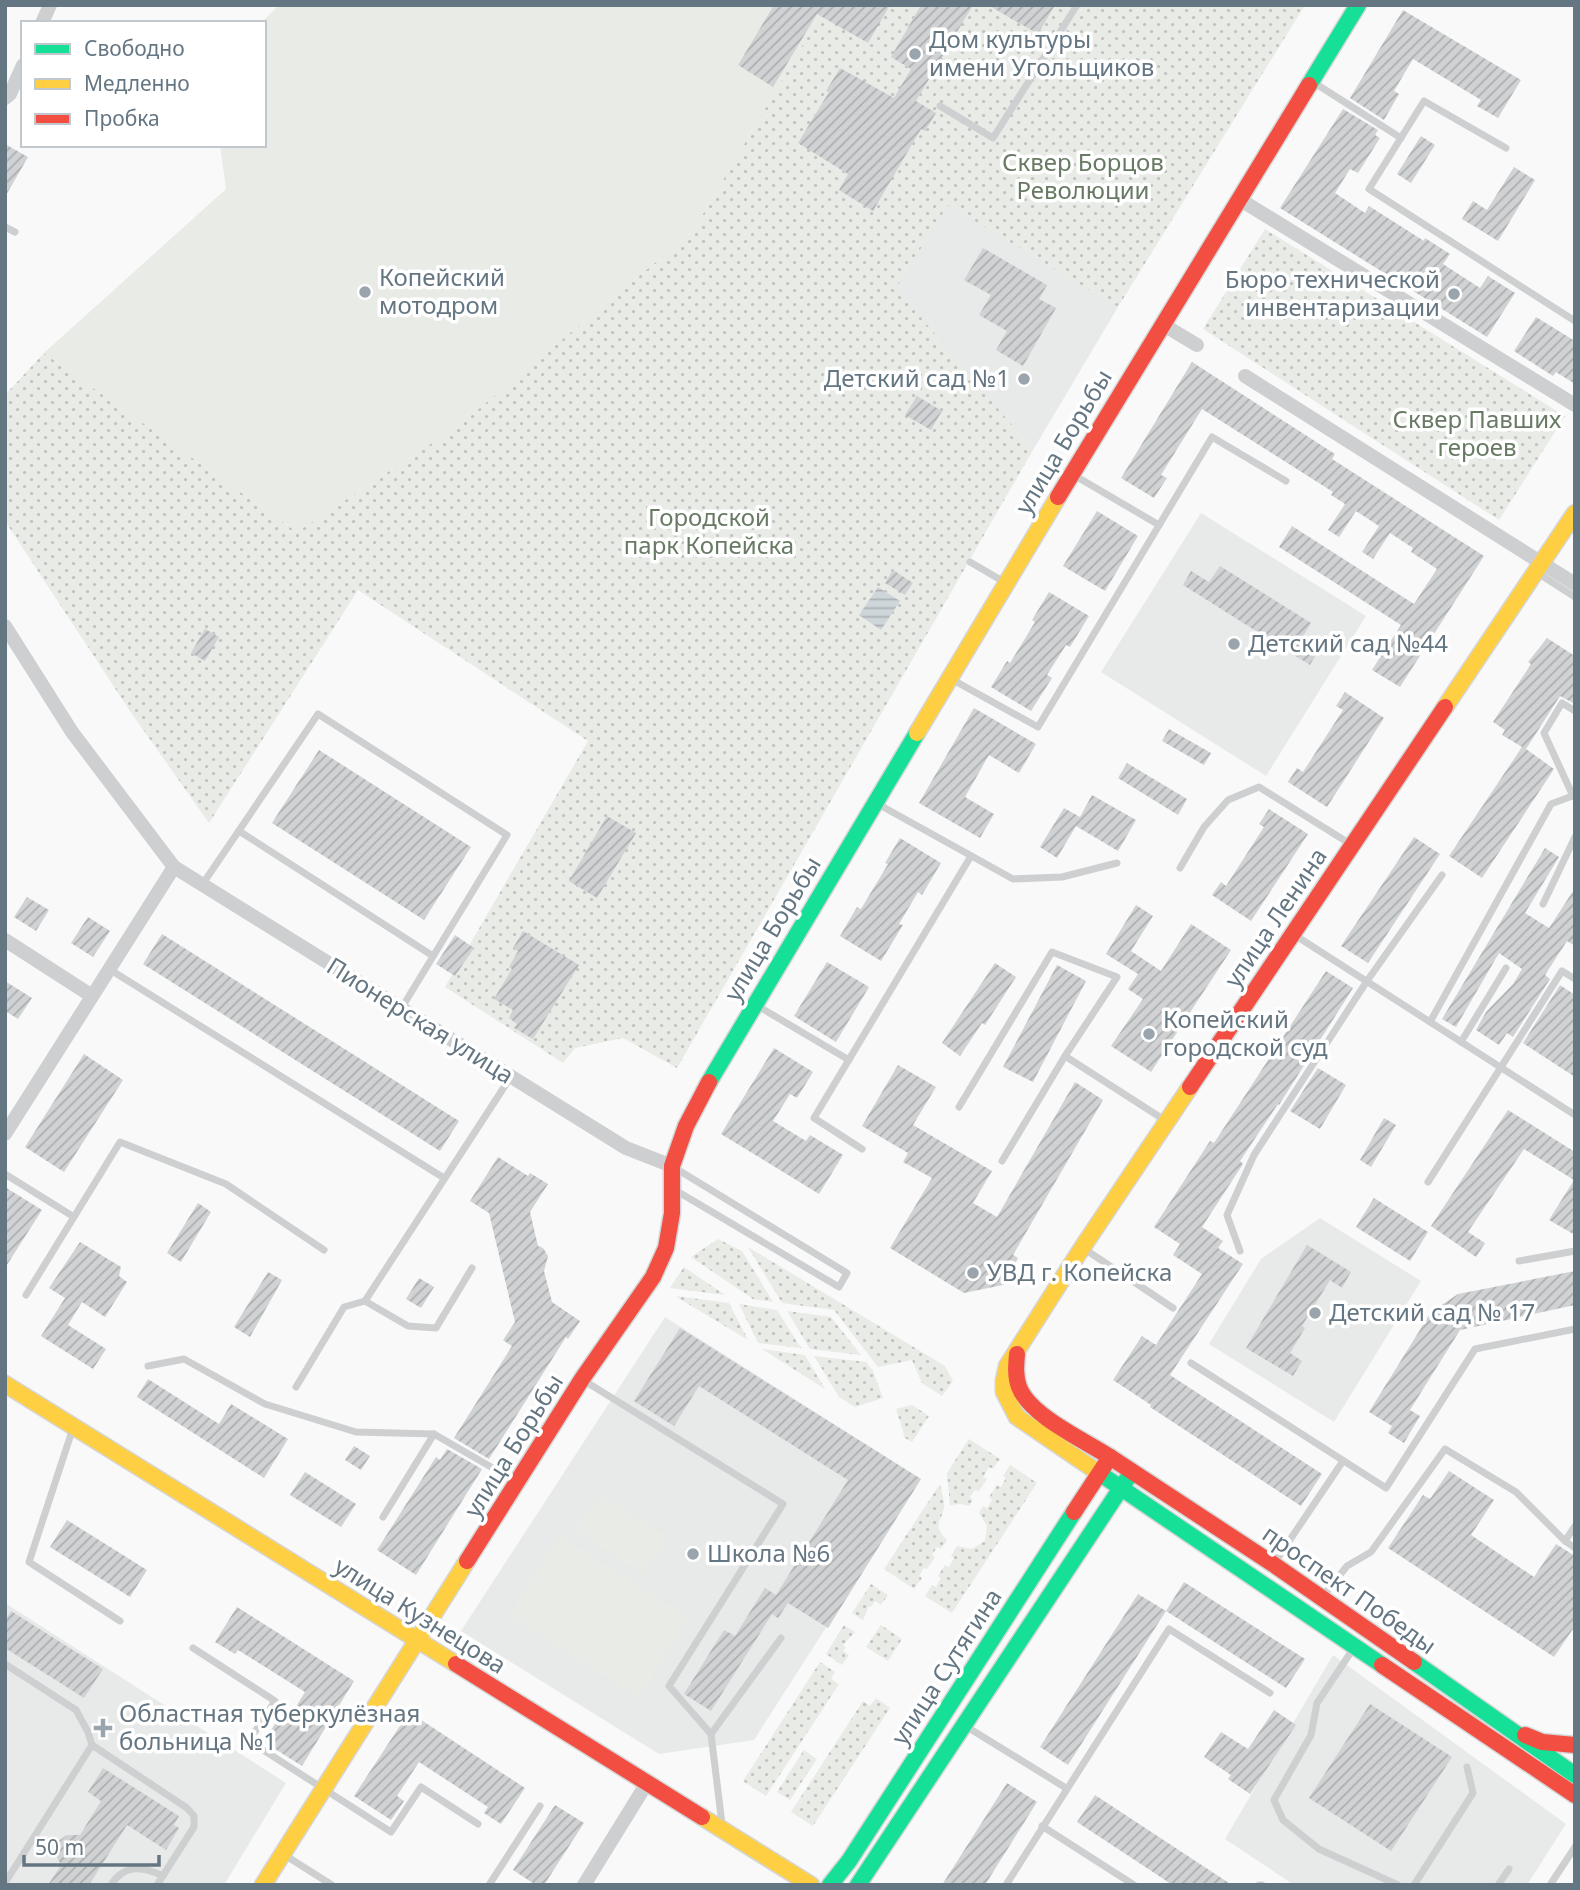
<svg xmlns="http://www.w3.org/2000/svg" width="1580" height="1890" font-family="'Noto Sans',sans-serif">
<defs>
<pattern id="grass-dots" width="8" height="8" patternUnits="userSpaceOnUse" patternTransform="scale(1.75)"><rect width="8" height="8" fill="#e8ebe6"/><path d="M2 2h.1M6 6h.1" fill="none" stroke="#c0c3c0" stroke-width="1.8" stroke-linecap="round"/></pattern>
<pattern id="water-rules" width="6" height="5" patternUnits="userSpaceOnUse" patternTransform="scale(1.75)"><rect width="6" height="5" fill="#ced6d9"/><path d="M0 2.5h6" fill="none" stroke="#abb2b5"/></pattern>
<pattern id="building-hatch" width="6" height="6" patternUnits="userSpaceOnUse" patternTransform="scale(1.75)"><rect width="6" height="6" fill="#d0d2d3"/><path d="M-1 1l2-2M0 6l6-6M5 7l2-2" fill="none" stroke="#acafb1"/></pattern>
</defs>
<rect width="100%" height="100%" fill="#f9f9f9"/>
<g fill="#e8e9e9">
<path d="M948 204 1118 307 1033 450 895 288Z"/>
<path d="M1201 513 1366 616 1266 776 1101 672Z"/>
<path d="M1320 1218 1421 1281 1334 1422 1209 1344 1261 1259Z"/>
<path d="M665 1317 921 1479 754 1740 659 1754 461 1631Z"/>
<path d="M5 1603 286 1783 224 1885H5Z"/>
<path d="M1333 1655 1566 1824 1527 1885H1294L1225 1839Z"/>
</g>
<g fill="url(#grass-dots)">
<path d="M826 5H1305L1118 307 948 205 896 288 1033 450 677 1068 623 1038 575 1048 563 1063 445 987 588 741 358 590 209 823 132 714 5 521V395L44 353 297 532 459 425 693 231Z"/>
<path d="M1265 229 1565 416 1499 520 1203 329Z"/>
<path d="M718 1239 742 1251 773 1302 753 1299 691 1257Z"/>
<path d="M748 1247 945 1366 953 1381 942 1396 922 1383 912 1360 878 1367 834 1310 782 1303Z"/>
<path d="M684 1267 725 1295 670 1288Z"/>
<path d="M675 1296 729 1303 748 1340Z"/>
<path d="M739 1304 777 1310 801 1348 758 1343Z"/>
<path d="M787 1311 831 1317 861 1355 810 1349Z"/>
<path d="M762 1349 805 1355 825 1389Z"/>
<path d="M814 1356 866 1362 873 1371 883 1398 855 1407 839 1397Z"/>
<path d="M912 1405 929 1416 912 1442 905 1438 896 1409Z"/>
<path d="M969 1439 1000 1459 993 1469 989 1467 983 1477 987 1479 979 1491 975 1490 970 1497 973 1500 969 1506 961 1504 950 1505 947 1473Z"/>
<path d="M1010 1465 1037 1483 952 1613 925 1596 932 1585 936 1587 941 1578 938 1576 945 1565 949 1567 954 1558 951 1556 957 1546 972 1549 985 1541 987 1526 979 1513 983 1506 987 1508 992 1500 989 1497 997 1485 1001 1487 1006 1478 1003 1476Z"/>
<path d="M940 1484C941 1490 945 1501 944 1508 941 1522 932 1525 947 1540L941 1549 937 1547 932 1555 935 1557 927 1569 924 1568 919 1576 922 1578 914 1589 884 1569Z"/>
<path d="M871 1584 888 1595 881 1605 875 1601 871 1607 869 1606 863 1620 852 1613Z"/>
<path d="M844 1625 855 1632 843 1645 846 1647 843 1651 849 1655 842 1665 826 1654Z"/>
<path d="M881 1625 902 1639 888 1661 866 1647Z"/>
<path d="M820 1662 835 1672 831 1679 839 1684 766 1796 743 1781Z"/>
<path d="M876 1698 890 1708 813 1826 791 1812 863 1701 870 1706Z"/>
<path d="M804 1750 817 1759 790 1800 777 1792Z"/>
</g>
<g fill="#e8ebe6">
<path d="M279 5H826L693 231 459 425 297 532 44 353 226 189 220 145H264V23H261Z"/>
<path d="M600 1493 668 1537 644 1575 575 1530Z"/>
<path d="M559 1535 690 1618 639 1698 508 1616Z"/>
</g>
<path fill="url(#water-rules)" d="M878 587 900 601 881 630 859 615Z"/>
<g fill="url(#building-hatch)">
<path d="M774 5H890L868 43 817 14 773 87 738 65Z"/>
<path d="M921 5H973L916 101 936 113 925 131 921 129 873 211 839 190 848 174 798 143 829 92 826 91 840 68 894 98 911 69 891 57Z"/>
<path d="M988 5H1055L1038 34Z"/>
<path d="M1403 10 1521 80 1498 118 1477 106 1481 100 1413 59 1394 91 1399 94 1384 120 1350 98Z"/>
<path d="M1343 109 1378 130 1375 135 1380 138 1358 173 1350 169 1335 193 1365 213 1369 206 1424 241 1425 238 1450 254 1443 264 1480 288 1488 276 1515 293 1487 337 1280 208Z"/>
<path d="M1421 136 1435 145 1411 183 1397 174Z"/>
<path d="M5 144 28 157 5 197Z"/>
<path d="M1514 167 1535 180 1498 241 1462 219 1473 201 1487 210Z"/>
<path d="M983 248 1047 285 1039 299 1056 308 1023 366 996 350 1007 331 979 315 991 295 964 280Z"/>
<path d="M1536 317 1575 341V384L1556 372 1553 376 1514 351Z"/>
<path d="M1192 362 1335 454 1332 459 1484 556 1400 687 1372 670 1401 625 1279 547 1292 526 1414 604 1437 569 1411 552 1413 548 1390 533 1373 559 1362 552 1379 526 1356 511 1339 537 1328 530 1345 504 1331 495 1333 492 1202 409 1161 475 1167 478 1154 498 1121 478Z"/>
<path d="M917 396 942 411 931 430 905 415Z"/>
<path d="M1097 511 1138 536 1105 591 1063 566Z"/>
<path d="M1220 566 1311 623 1301 640 1318 651 1310 665 1183 585 1191 571 1209 582Z"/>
<path d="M893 570 913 583 905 595 885 583Z"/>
<path d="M1049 592 1089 616 1070 647 1066 645 1047 675 1052 678 1031 711 991 687 1007 661 1010 663 1035 622 1032 620Z"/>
<path d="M205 629 219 637 205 661 191 653Z"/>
<path d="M1547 638 1575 656V704L1560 696 1526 749 1554 769 1482 878 1449 856 1522 747 1502 735 1505 730 1493 722 1531 664 1528 662Z"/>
<path d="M1345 692 1384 718 1327 807 1288 782 1297 768 1303 772 1343 710 1336 706Z"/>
<path d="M974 708 1036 744 1019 773 989 755 965 797 994 814 980 838 919 803Z"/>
<path d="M1169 729 1211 753 1204 765 1162 741Z"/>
<path d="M319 750 471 847 424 920 272 823Z"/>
<path d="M1127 763 1187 799 1178 815 1118 778Z"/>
<path d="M1092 795 1136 820 1118 851 1076 826 1057 858 1040 847 1064 808 1080 817Z"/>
<path d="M1269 809 1308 834 1251 921 1212 895 1221 882 1226 886 1264 827 1259 824Z"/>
<path d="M607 816 636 833 597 898 569 881Z"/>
<path d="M1414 837 1440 854 1368 963 1341 946Z"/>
<path d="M900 838 941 863 922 895 918 892 899 924 903 925 881 961 840 936 857 907 861 909 888 864 885 863Z"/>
<path d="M1545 848 1559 857 1525 913 1549 928 1575 888V946L1567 941 1545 975 1550 979 1513 1037 1507 1033 1499 1045 1476 1030 1486 1012 1513 984 1522 969 1499 953 1456 1027 1442 1019Z"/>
<path d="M27 897 49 910 36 931 14 917Z"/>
<path d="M1136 905 1153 916 1131 951 1161 971 1191 924 1231 950 1151 1072 1111 1046 1143 999 1128 989 1138 974 1106 954Z"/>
<path d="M88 917 110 931 93 957 71 943Z"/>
<path d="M523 931 579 965 533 1039 514 1028 517 1024 509 1018 513 1010 494 999 512 969 509 967 518 951 513 948Z"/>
<path d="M162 934 459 1121 440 1151 143 964Z"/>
<path d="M455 935 474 948 455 976 436 964Z"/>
<path d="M827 962 869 987 836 1042 794 1016Z"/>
<path d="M995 963 1016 977 985 1025 982 1023 960 1056 942 1043Z"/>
<path d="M1057 965 1086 981 1033 1082 1003 1067Z"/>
<path d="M1326 971 1353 988 1279 1105 1278 1104 1240 1161 1243 1164 1202 1227 1223 1241 1218 1248 1243 1264 1170 1375 1322 1474 1301 1506 1150 1407 1151 1405 1113 1380 1142 1336 1156 1345 1202 1274 1173 1255 1180 1244 1154 1227 1210 1141 1214 1143Z"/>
<path d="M5 981 32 998 18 1019 5 1011Z"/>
<path d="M1560 985 1575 995V1077L1523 1043Z"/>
<path d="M774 1048 813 1072 797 1098 790 1094 773 1121 806 1141 810 1135 843 1155 819 1194 721 1134Z"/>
<path d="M84 1054 123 1080 64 1172 25 1147Z"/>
<path d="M898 1065 936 1087 913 1125 992 1171 973 1203 997 1217 1075 1082 1103 1100 1013 1255 1018 1258 1003 1285 964 1293 890 1248 932 1178 903 1162 908 1153 862 1126Z"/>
<path d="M1318 1068 1346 1085 1320 1129 1290 1111Z"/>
<path d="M1508 1110 1575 1152V1235L1549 1220 1574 1180 1524 1149 1468 1232 1485 1243 1476 1257 1431 1226Z"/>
<path d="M1384 1118 1396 1125 1371 1167 1360 1160Z"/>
<path d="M498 1157 528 1176 530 1173 548 1184 530 1212 538 1246 543 1248 548 1256 544 1271 552 1302 580 1321 568 1339 566 1337 489 1459 454 1438 512 1346 503 1340 515 1322 489 1213 470 1201Z"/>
<path d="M5 1187 42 1210 5 1268Z"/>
<path d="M1374 1198 1428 1232 1410 1261 1356 1227Z"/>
<path d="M198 1203 211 1212 181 1262 167 1253Z"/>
<path d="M80 1242 121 1267 119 1276 127 1282 105 1317 82 1302 68 1325 106 1349 93 1369 41 1336 65 1298 49 1288Z"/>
<path d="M1307 1245 1351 1272 1342 1288 1330 1280 1302 1326 1305 1328 1290 1353 1302 1361 1293 1376 1246 1348Z"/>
<path d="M1575 1271V1305L1460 1330 1410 1410 1420 1416 1404 1443 1388 1433 1392 1426 1369 1412 1431 1312 1458 1294Z"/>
<path d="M268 1272 282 1280 250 1337 234 1327Z"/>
<path d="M419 1278 434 1287 421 1308 406 1299Z"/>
<path d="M680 1328 921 1479 828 1628 788 1603 778 1618 772 1614 711 1711 684 1694 724 1630 735 1636 765 1588 776 1595 848 1480 699 1386 674 1426 634 1401Z"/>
<path d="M148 1379 219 1424 231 1404 288 1439 264 1478 137 1397Z"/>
<path d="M354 1446 370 1456 361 1470 345 1460Z"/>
<path d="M447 1449 482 1469 416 1575 377 1550 436 1457 440 1460Z"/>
<path d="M1449 1471 1494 1500 1471 1535 1534 1577 1556 1544 1575 1556V1626L1554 1657 1388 1548 1423 1495 1430 1499Z"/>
<path d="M305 1472 356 1504 341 1527 290 1495Z"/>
<path d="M67 1520 147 1570 130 1597 50 1547Z"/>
<path d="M1184 1582 1305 1659 1286 1688 1166 1611Z"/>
<path d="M1138 1594 1166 1611 1068 1765 1040 1747Z"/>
<path d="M237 1607 354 1681 302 1766 264 1742 276 1722 284 1726 305 1692 238 1650 235 1654 215 1642Z"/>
<path d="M11 1611 103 1669 84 1698 5 1648V1621Z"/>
<path d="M1370 1704 1452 1757 1391 1851 1309 1798Z"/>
<path d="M1274 1710 1296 1725 1250 1794 1228 1779 1231 1775 1204 1757 1221 1732 1248 1749Z"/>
<path d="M409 1712 525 1788 501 1824 484 1813 488 1807 419 1762 397 1796 404 1801 391 1820 354 1796Z"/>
<path d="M103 1768 179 1816 174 1825 179 1828 166 1850 127 1825 89 1885H48L61 1865 55 1853 57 1842 67 1835H80L101 1801 88 1792Z"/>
<path d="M1007 1783 1037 1802 985 1885H942Z"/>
<path d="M1095 1795 1232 1885H1172L1162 1878 1077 1822Z"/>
<path d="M555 1805 584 1823 544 1885H536L513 1870Z"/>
</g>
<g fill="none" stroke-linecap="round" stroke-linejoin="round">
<g stroke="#d5d6d7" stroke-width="19">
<g id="fast">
<path d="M1309 85 1358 5"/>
<path d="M709 1082 917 733"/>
<path d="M1099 1473 1382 1665"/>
<path d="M1414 1662 1575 1775"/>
<path d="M830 1885 849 1861 1074 1512"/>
<path d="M858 1885 1129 1476"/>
</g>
</g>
<g stroke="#d5d6d7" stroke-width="19">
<g id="slow">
<path d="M1445 707 1575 513"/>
<path d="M917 733 1058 497"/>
<path d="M5 1384 456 1664"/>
<path d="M1099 1473 1017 1417 1004 1392V1380L1007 1366 1082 1248 1190 1087"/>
<path d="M702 1817 811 1885"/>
<path d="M263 1885 467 1561"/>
</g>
</g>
<g stroke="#d5d6d7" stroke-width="19">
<g id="jam">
<path d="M1058 497 1309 85"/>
<path d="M1190 1087 1445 707"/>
<path d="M1017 1354C1016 1365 1015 1376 1019 1387 1030 1416 1084 1440 1110 1457"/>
<path d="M1074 1512 1110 1457 1273 1564 1414 1662"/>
<path d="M467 1561 582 1379 653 1277 666 1248 672 1213V1166L686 1126 709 1082"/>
<path d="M456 1664 702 1817"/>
<path d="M1382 1665 1575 1795"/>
<path d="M1525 1735 1542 1742 1575 1745"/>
</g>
</g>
<g stroke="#cecfd0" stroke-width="7">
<path d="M1313 82 1401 138"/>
<path d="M940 106 993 138 1077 5"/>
<path d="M1506 148 1424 101 1369 189 1575 321"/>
<path d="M5 227 15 232"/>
<path d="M1072 474 1159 525"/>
<path d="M970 562 1006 583"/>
<path d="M1536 572 1575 597"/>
<path d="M953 680 1038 727 1212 437 1286 481"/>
<path d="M1573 796 1544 733 1562 703 1575 711"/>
<path d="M876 803 1013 879 1062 877 1117 863"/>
<path d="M239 831 433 956"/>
<path d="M1180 868 1204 827 1228 800 1259 787 1352 845"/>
<path d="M202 885 318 714 507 835 401 1009"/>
<path d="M1543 904 1575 837"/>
<path d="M1293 934 1575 1115"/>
<path d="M109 969 444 1178"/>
<path d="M756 1005 849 1060"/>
<path d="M1430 1022 1551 804 1575 795"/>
<path d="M1461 1042 1506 968"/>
<path d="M959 1107 1052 952 1117 977 1065 1056 1166 1121"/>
<path d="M862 1149 814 1118 971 856"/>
<path d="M1002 1161 1065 1056"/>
<path d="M5 1174 74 1217"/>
<path d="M1428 1182 1562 971 1575 979"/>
<path d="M675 1190 839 1287 847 1273 675 1168"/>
<path d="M1083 1248 1173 1308"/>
<path d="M1240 1251 1227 1215 1254 1155 1367 981 1442 875"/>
<path d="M1519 1261 1575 1251"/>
<path d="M26 1295 120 1142 226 1184 324 1250"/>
<path d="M365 1301 408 1326 436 1328 472 1268"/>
<path d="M1191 1363 1386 1488 1475 1349 1575 1329"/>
<path d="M148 1366 184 1359 265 1404 356 1432 434 1434 517 1482"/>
<path d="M583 1380 783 1504 669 1686 711 1734 722 1824"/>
<path d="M296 1387 344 1307 365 1301 510 1078"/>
<path d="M73 1428 29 1562 120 1621"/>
<path d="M383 1517 434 1434"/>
<path d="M1575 1526 1565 1541 1575 1548"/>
<path d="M1275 1562 1343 1461"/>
<path d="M1323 1596 1347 1566 1371 1552 1445 1449 1516 1492 1565 1541"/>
<path d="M193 1648 275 1701 249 1741 391 1832 421 1787 478 1824"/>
<path d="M1353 1649 1317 1703 1311 1735 1274 1800 1283 1820 1319 1849 1398 1885"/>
<path d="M5 1664 76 1710 88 1732 92 1745 5 1883"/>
<path d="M967 1727 1066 1788"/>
<path d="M711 1734 781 1638"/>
<path d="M92 1745 187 1808 194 1816V1827L157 1885"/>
<path d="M1042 1826 1134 1885"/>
<path d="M283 1854 332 1885"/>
<path d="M111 1885C124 1864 143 1866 163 1876"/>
<path d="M489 1885 540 1806"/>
<path d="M1006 1885 1169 1629 1270 1693"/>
<path d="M1259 1885H1262"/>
<path d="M1414 1885 1473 1793 1467 1767"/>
<path d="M1498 1885 1509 1869"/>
<path d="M1550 1885 1575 1847"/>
</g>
<g stroke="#cecfd0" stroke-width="14">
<path d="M42 23 50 5"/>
<path d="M5 98 10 94 23 65"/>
<path d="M1239 199 1575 405"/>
<path d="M1162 324 1197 345"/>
<path d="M1245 376 1575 584"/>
<path d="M5 626 72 732 174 867 626 1148 672 1166"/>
<path d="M5 940 92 996"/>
<path d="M5 1134 174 867"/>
<path d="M584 1885 647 1783"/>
</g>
<use href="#fast" stroke="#16e098" stroke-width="16"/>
<use href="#slow" stroke="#ffcf43" stroke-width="16"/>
<use href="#jam" stroke="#f24e42" stroke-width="16"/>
</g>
<g fill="#99a4ac" stroke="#fff" stroke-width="2.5">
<circle cx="915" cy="54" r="7"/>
<circle cx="365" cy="292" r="7"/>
<circle cx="1454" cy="294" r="7"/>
<circle cx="1024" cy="379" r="7"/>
<circle cx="1234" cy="644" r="7"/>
<circle cx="1149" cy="1034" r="7"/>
<circle cx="973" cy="1273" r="7"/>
<circle cx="1315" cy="1313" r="7"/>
<circle cx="693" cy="1554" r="7"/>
<path d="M99.5 1717.5h7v7h7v7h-7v7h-7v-7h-7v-7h7z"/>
</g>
<g text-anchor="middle" stroke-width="7" stroke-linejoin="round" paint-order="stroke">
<g font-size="24" fill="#657683" stroke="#fff" text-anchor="start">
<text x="929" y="48">Дом культуры<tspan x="929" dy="28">имени Угольщиков</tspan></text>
<text x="379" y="286">Копейский<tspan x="379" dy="28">мотодром</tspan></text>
<text x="1440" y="288" text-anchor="end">Бюро технической<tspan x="1440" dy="28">инвентаризации</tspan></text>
<text x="1010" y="387" text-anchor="end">Детский сад №1</text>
<text x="1248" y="652">Детский сад №44</text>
<text x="1163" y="1028">Копейский<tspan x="1163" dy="28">городской суд</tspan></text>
<text x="987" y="1281">УВД г. Копейска</text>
<text x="1329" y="1321">Детский сад № 17</text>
<text x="707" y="1562">Школа №6</text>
<text x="119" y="1722">Областная туберкулёзная<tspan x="119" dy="28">больница №1</tspan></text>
</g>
<g font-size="24" fill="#687a64" stroke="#fff">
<text x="1083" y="171">Сквер Борцов<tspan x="1083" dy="28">Революции</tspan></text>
<text x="1477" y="428">Сквер Павших<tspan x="1477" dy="28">героев</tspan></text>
<text x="709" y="526">Городской<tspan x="709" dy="28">парк Копейска</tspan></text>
</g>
<g font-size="24" fill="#657683" stroke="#fff">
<text transform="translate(1064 442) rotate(-59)" y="8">улица Борьбы</text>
<text transform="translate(1276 918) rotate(-56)" y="8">улица Ленина</text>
<text transform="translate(773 929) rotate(-59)" y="8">улица Борьбы</text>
<text transform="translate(420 1021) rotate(32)" y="8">Пионерская улица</text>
<text transform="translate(514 1446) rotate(-58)" y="8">улица Борьбы</text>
<text transform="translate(1349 1590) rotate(35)" y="8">проспект Победы</text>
<text transform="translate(420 1616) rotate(32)" y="8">улица Кузнецова</text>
<text transform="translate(947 1667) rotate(-57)" y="8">улица Сутягина</text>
</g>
</g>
<rect width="1580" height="1890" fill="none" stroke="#657683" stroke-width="14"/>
<rect x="21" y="21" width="245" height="126" fill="#ffffff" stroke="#c1c8cd" stroke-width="2"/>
<rect x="35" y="44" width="35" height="10" fill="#16e098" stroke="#c1c8cd" stroke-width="2"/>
<text x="84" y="56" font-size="21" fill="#657683">Свободно</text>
<rect x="35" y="79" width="35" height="10" fill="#ffcf43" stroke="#c1c8cd" stroke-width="2"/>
<text x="84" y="91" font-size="21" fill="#657683">Медленно</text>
<rect x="35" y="114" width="35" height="10" fill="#f24e42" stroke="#c1c8cd" stroke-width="2"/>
<text x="84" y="126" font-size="21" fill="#657683">Пробка</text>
<path d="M24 1855v10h135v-10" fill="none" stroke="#657683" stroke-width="3.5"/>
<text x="35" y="1855" font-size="21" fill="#657683" stroke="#ffffff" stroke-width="5" paint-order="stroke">50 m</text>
</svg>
